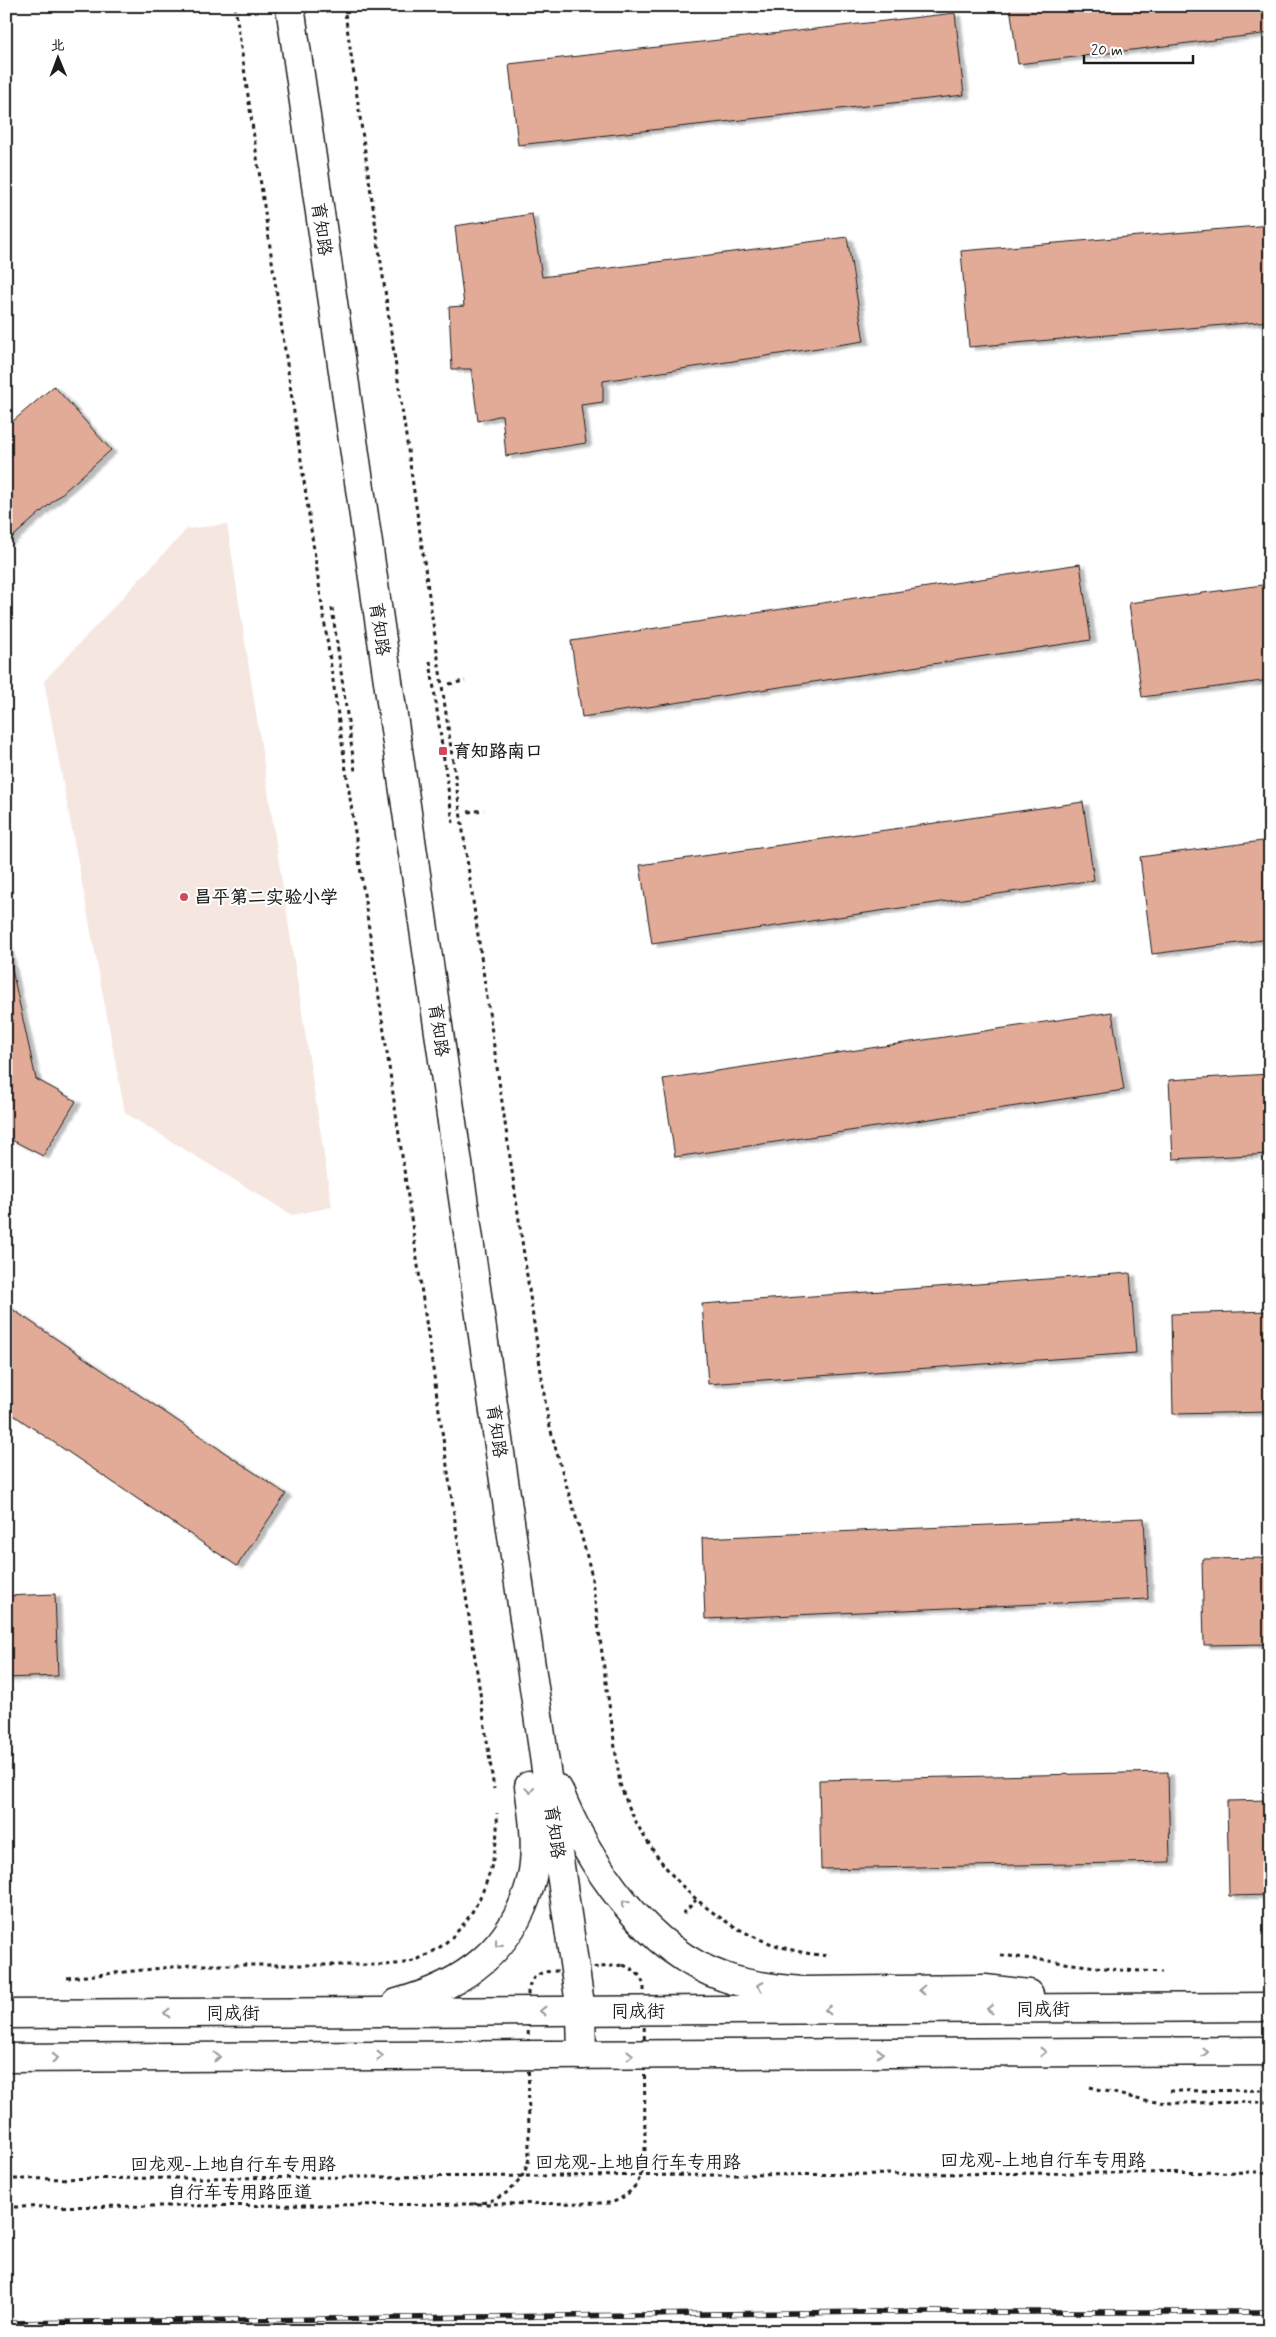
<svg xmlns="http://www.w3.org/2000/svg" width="1276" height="2337" font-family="Mynerve,'LXGW WenKai TC',sans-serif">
<defs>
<filter id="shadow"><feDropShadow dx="5.5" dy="3" stdDeviation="1" flood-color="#0004"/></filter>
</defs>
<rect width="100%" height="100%" fill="#fff"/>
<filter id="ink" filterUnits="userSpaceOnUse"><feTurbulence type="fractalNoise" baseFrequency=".02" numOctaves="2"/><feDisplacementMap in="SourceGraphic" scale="10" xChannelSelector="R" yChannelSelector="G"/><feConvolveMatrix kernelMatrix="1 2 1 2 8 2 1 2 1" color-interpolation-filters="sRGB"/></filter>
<g filter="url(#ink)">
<path fill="#f6e6e0" d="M227 524 332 1207 292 1215 125 1113 44 681 187 529Z"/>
<g fill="#e2ab98" stroke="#1c1c1c" filter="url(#shadow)">
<path d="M1010 6H1270V33L1018 64Z"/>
<path d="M955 13 964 95 518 145 509 64Z"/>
<path d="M532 214 542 277 847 237 864 341 603 381V402L581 405 586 443 506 456 502 415 478 421 471 369H452L449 307 464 306 455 226Z"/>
<path d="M1270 225V321L969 347 961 251Z"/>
<path d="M54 386 111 450 6 543V427Z"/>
<path d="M1080 564 1091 640 582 717 571 641Z"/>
<path d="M1270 584V680L1142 697 1129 603Z"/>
<path d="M1083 802 1094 880 652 944 640 865Z"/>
<path d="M1270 840V939L1152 954 1140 857Z"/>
<path d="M6 942 36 1079 76 1101 43 1156 6 1137Z"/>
<path d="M1112 1012 1124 1090 675 1157 663 1079Z"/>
<path d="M1270 1074V1154L1173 1159 1169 1080Z"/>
<path d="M1130 1273 1136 1353 708 1384 702 1304Z"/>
<path d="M6 1305 286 1494 237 1566 6 1410Z"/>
<path d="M1270 1311V1412L1173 1414 1171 1314Z"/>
<path d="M1144 1518 1148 1599 705 1619 702 1538Z"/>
<path d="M1270 1558V1644L1204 1645 1202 1559Z"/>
<path d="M55 1594 58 1676 6 1678V1596Z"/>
<path d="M1168 1772 1170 1862 821 1869 819 1780Z"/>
<path d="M1270 1800V1895L1229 1896 1227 1801Z"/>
</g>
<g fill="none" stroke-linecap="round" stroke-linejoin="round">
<g stroke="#1c1c1c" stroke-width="31">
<g id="secondary">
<path d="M290 6 581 2011 582 2055"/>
<path d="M558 1789C587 1862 646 1951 724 1977 749 1986 776 1989 802 1991L985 1989 1029 1994"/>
<path d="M397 2003C464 1985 515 1949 532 1877 538 1847 533 1816 529 1786"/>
<path d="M6 2014 1270 2007"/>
<path d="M6 2058 1270 2051"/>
</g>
</g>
<g stroke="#1c1c1c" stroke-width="3" stroke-dasharray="4 4" stroke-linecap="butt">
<path d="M235 6 494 1789"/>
<path d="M344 6 547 1414C559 1468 579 1520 591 1573L620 1784C651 1876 731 1949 830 1956"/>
<path d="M332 608 355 771"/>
<path d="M430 661 453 823"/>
<path d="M449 684 465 681"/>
<path d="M468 812 484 810"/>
<path d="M683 1914 696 1900"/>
<path d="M1001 1955 1121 1970 1162 1972"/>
<path d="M623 1965C635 1970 641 1974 644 1987L645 2156C644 2179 632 2195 611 2203L474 2204C502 2201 523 2186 529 2158L528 1991C531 1980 533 1976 544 1972Z"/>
<path d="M67 1978 191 1965H383C393 1964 404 1964 413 1961 472 1941 500 1870 497 1813"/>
<path d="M1090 2087 1145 2101 1172 2103 1270 2102"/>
<path d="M1170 2091 1270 2090"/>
<path d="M6 2207 474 2204"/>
</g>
<use href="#secondary" stroke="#fff" stroke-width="28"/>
<g stroke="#1c1c1c" stroke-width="5.5">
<path id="rail" d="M6 2323 871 2312H1270"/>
</g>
<use href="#rail" stroke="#fff" stroke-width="4" stroke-dasharray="11" stroke-linecap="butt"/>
<path stroke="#1c1c1c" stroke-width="3" stroke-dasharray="4 4" stroke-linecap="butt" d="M6 2179 1270 2172"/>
</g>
<defs><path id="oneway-chevron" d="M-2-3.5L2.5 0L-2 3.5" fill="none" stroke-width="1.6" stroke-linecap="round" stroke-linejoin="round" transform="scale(1.25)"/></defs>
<g stroke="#999">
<use href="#oneway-chevron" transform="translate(530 1790) rotate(82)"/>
<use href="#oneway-chevron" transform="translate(625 1903) rotate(-128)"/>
<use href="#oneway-chevron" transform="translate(498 1944) rotate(128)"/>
<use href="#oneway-chevron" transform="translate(760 1986) rotate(-168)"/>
<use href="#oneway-chevron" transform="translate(922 1990) rotate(179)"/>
<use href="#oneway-chevron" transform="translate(990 2009) rotate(180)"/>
<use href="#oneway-chevron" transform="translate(828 2010) rotate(180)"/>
<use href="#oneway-chevron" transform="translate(543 2011) rotate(180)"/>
<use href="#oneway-chevron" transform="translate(167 2013) rotate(180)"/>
<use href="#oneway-chevron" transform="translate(1043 2052)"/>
<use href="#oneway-chevron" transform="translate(1205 2052)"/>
<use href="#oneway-chevron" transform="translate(880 2053)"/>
<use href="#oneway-chevron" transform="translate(630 2055)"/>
<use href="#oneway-chevron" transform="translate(380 2056)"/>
<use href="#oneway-chevron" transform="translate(217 2057)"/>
<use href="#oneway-chevron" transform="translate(55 2058)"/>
</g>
</g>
<g fill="#d1495b" stroke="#fff" stroke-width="2">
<rect x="438" y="746" width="10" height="10" rx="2.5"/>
<circle cx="184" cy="897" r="5"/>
</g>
<g text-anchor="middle" stroke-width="4" stroke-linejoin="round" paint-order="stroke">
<g font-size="18" fill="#1c1c1c" stroke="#fff">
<text transform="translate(322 229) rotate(82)" y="6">育知路</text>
<text transform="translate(380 629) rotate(82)" y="6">育知路</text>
<text transform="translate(439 1030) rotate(82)" y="6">育知路</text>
<text transform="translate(497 1431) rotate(82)" y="6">育知路</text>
<text transform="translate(555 1832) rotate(82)" y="6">育知路</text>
<text x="1043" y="2015">同成街</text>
<text x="638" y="2017">同成街</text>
<text x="233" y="2019">同成街</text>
<text x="1043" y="2166">回龙观-上地自行车专用路</text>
<text x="638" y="2168">回龙观-上地自行车专用路</text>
<text x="233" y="2170">回龙观-上地自行车专用路</text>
<text x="240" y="2198">自行车专用路匝道</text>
</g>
<g font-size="18" font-weight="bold" fill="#1c1c1c" stroke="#fff" text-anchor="start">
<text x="453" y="757">育知路南口</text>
<text x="194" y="903">昌平第二实验小学</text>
</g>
</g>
<rect width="1276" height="2337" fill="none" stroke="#fff" stroke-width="25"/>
<rect x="12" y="12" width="1251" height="2312" fill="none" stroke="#1c1c1c" stroke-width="2" filter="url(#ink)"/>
<g transform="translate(58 58) rotate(359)" stroke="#ffffff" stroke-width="4" paint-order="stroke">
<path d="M0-4L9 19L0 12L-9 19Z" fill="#1c1c1c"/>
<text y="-8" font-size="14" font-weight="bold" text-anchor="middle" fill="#1c1c1c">北</text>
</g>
<path d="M1084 55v8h109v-8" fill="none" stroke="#1c1c1c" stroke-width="2.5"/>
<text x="1091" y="55" font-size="15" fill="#1c1c1c" stroke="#ffffff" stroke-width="4" paint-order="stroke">20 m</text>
</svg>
